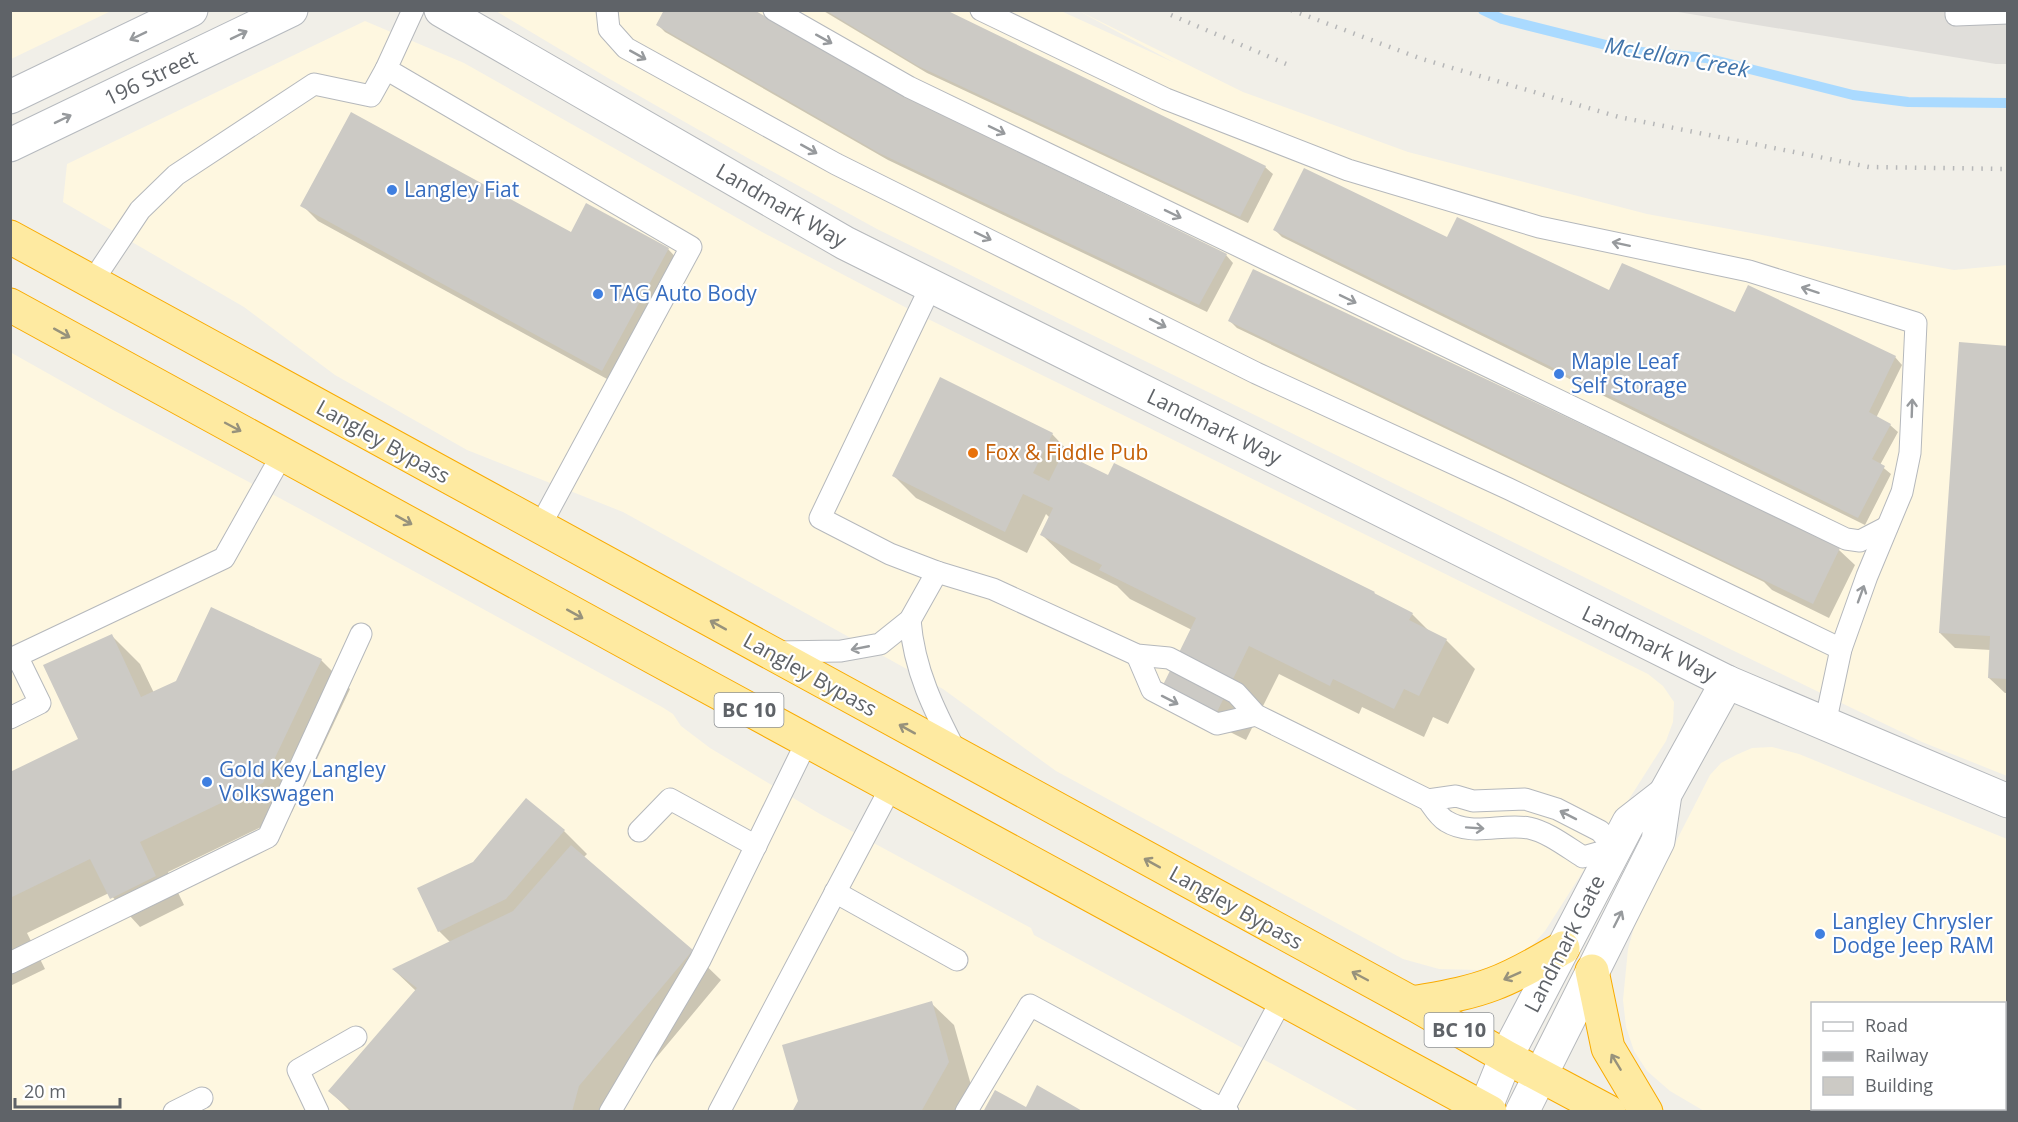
<svg xmlns="http://www.w3.org/2000/svg" width="2018" height="1122" font-family="'Open Sans',sans-serif">
<rect width="100%" height="100%" fill="#f1efe8"/>
<g fill="#fef7e0" fill-rule="evenodd">
<path d="M11 10H111V11L11 59Z"/>
<path d="M496 11H1061L1175 63 1079 11 1243 92 1408 152 1647 214 1954 270 2007 265V776L1922 742 1734 651 877 229 746 157 608 78Z"/>
<path d="M365 21 464 63 762 232 922 316 1648 674 1663 686 1674 702 1673 722 1666 741 1545 931 1528 950 1506 963 1478 970 1439 969 1403 959 1056 771 943 689 623 512 467 450 335 375 244 307 63 202 67 164Z"/>
<path d="M10 352 113 410 302 510 662 707 673 714 681 726 710 748 820 814 1031 928 1034 935 1359 1111H11Z"/>
<path d="M1772 747 1799 754 2007 839V1111H1704L1670 1091 1647 1071 1634 1051 1626 1027 1623 1000 1628 949 1636 920 1710 775 1721 763 1736 755 1752 748ZM1812 1004H2004V1108H1812Z"/>
</g>
<path fill="#e0deda" d="M1672 11H2007V64H1996Z"/>
<g fill="#0003">
<path d="M822 10H943L1265 167 1273 174 1248 223 927 73Z"/>
<path d="M658 25 908 100 1226 255 1233 263 1207 312 888 160 665 32Z"/>
<path d="M302 205 571 234 668 249 683 265 618 385 318 221Z"/>
<path d="M1275 230 1448 239 1610 292 1736 314 1895 357 1902 365 1876 418 1890 425 1898 432 1880 465 1891 474 1865 525 1282 237Z"/>
<path d="M1230 321 1782 520 1839 550 1855 565 1829 618 1772 590 1764 582 1237 328Z"/>
<path d="M2008 347V693H2005L1989 678 1991 650 1955 648 1940 633Z"/>
<path d="M1052 434 1074 457 1073 460 1108 477 1115 465 1374 593 1379 598 1412 614 1431 633 1446 640 1475 669 1448 724 1433 717 1424 737 1362 707 1359 714 1279 674 1246 740 1194 714 1192 630 1130 599 1117 586 1071 563 1042 535 1050 518 1046 514 1027 553 916 498 894 476Z"/>
<path d="M111 635 140 664 154 693 321 660 350 689 292 812 168 872 184 905 140 927 109 893 27 933 45 969 10 986V773L80 740Z"/>
<path d="M526 801 564 831 587 854 583 858 692 952 721 980 611 1112H351L330 1091 416 991 394 970 451 943 439 931 474 863Z"/>
<path d="M931 1003 954 1025 971 1085 956 1112H794Z"/>
</g>
<g fill="none" stroke-linecap="round" stroke-linejoin="round">
<path stroke="#aadaff" stroke-width="10" d="M1483 10 1502 19 1630 51 1706 58 1853 95 1908 102 2008 103"/>
</g>
<g fill="#cccac5">
<path d="M664 10H754L908 98 1227 254 1199 305 879 153 656 25Z"/>
<path d="M825 10H946L1266 166 1240 217 918 66Z"/>
<path d="M351 112 571 232 586 203 669 248 602 371 300 206Z"/>
<path d="M1304 168 1447 237 1457 217 1609 290 1622 263 1735 312 1748 285 1896 356 1869 412 1891 424 1872 459 1885 466 1858 518 1273 230Z"/>
<path d="M1253 269 1782 519 1840 548 1813 604 1228 321Z"/>
<path d="M1959 342 2008 346V679L1988 678 1990 636 1939 633Z"/>
<path d="M940 377 1053 433 1033 473 1049 481 1063 453 1108 475 1114 463 1375 592 1374 593 1413 613 1409 620 1447 639 1419 696 1404 689 1394 709 1333 679 1330 686 1249 646 1217 712 1163 685 1196 618 1099 570 1102 565 1040 535 1053 508 1023 494 1005 532 892 476Z"/>
<path d="M211 607 322 659 263 783 140 842 156 876 110 899 90 859 10 898V772L78 739 43 665 112 634 141 697 176 681Z"/>
<path d="M526 798 565 830 506 899 438 932 417 888 473 862Z"/>
<path d="M571 845 693 950 579 1086 572 1112H353L328 1091 417 988 392 969 513 911Z"/>
<path d="M932 1001 949 1062 921 1112H792L798 1101 782 1045Z"/>
<path d="M1037 1085 1084 1112H983L995 1090 1026 1107Z"/>
</g>
<g fill="none" stroke-linecap="round" stroke-linejoin="round">
<g stroke="#b5b8bc" stroke-width="23">
<g id="service">
<path d="M413 10 386 69 691 247 539 528"/>
<path d="M607 10 609 29 626 48 836 164 1256 373 1509 489 1841 649"/>
<path d="M774 10 909 87 1846 539 1860 541 1887 527"/>
<path d="M981 10 1166 99 1348 170 1539 227 1749 271 1916 323 1910 453 1902 492 1867 576 1841 649 1825 724"/>
<path d="M1956 10V15L2008 13"/>
<path d="M92 282 140 210 176 175 314 84 371 96 386 69"/>
<path d="M931 286 820 518 890 554 937 572 993 589 1137 655 1169 658 1236 693 1256 715 1428 800C1433 807 1439 817 1446 821 1472 837 1501 823 1529 828 1548 832 1567 847 1583 857L1615 848 1600 831 1557 809 1525 799 1473 801 1456 796 1428 800"/>
<path d="M910 620C914 670 934 710 957 754"/>
<path d="M775 652 841 651 880 644 910 620 937 572"/>
<path d="M1137 655 1152 690 1217 724 1256 715"/>
<path d="M10 718 40 703 17 656 224 558 283 453"/>
<path d="M639 831 670 799 756 846"/>
<path d="M835 892 957 960"/>
<path d="M10 963 268 837 361 634"/>
<path d="M174 1112 202 1098"/>
<path d="M318 1112 298 1070 356 1037"/>
<path d="M610 1112 700 960 807 741"/>
<path d="M719 1112 891 787"/>
<path d="M966 1112 1030 1005 1228 1112"/>
<path d="M1222 1112 1282 999"/>
</g>
</g>
<g stroke="#b5b8bc" stroke-width="35">
<g id="minor">
<path d="M441 10 845 243 1727 682 2008 801"/>
<path d="M1485 1109 1506 1057 1629 822 1665 794"/>
<path d="M1522 1112 1658 841 1665 794 1727 682"/>
</g>
</g>
<g stroke="#b6babf" stroke-width="35">
<g id="secondary">
<path d="M10 97 191 10"/>
<path d="M10 145 291 10"/>
</g>
</g>
<g stroke="#f9ab00" stroke-width="35">
<g id="trunk">
<path d="M10 237 1412 1003 1506 1057 1609 1112"/>
<path d="M10 305 653 657 1490 1112"/>
<path d="M1592 971 1608 1048 1646 1112"/>
<path d="M1412 1003C1439 998 1467 994 1493 984 1518 975 1540 961 1563 948"/>
</g>
</g>
<use href="#service" stroke="#fff" stroke-width="21"/>
<use href="#minor" stroke="#fff" stroke-width="33"/>
<use href="#secondary" stroke="#fff" stroke-width="33"/>
<use href="#trunk" stroke="#feeaa1" stroke-width="33"/>
<g stroke="#b6b7b8" stroke-width="4.5" stroke-dasharray="1.5 8" stroke-linecap="butt">
<path d="M1291 10 1422 59 1619 117 1869 167 2008 169"/>
<path d="M1171 15 1291 66"/>
</g>
</g>
<defs><path id="oneway-shaft" d="M-6 0H5M1.5-3L5.5 0L1.5 3" fill="none" stroke-width="1.6" stroke-linecap="round" stroke-linejoin="round" transform="scale(1.5)"/></defs>
<g stroke="#979a9d">
<use href="#oneway-shaft" transform="translate(239 35) rotate(-26)"/>
<use href="#oneway-shaft" transform="translate(138 36) rotate(154)"/>
<use href="#oneway-shaft" transform="translate(824 39) rotate(29)"/>
<use href="#oneway-shaft" transform="translate(638 55) rotate(29)"/>
<use href="#oneway-shaft" transform="translate(63 119) rotate(-26)"/>
<use href="#oneway-shaft" transform="translate(997 130) rotate(26)"/>
<use href="#oneway-shaft" transform="translate(809 149) rotate(29)"/>
<use href="#oneway-shaft" transform="translate(1173 214) rotate(26)"/>
<use href="#oneway-shaft" transform="translate(983 236) rotate(26)"/>
<use href="#oneway-shaft" transform="translate(1621 244) rotate(-168)"/>
<use href="#oneway-shaft" transform="translate(1810 290) rotate(-162)"/>
<use href="#oneway-shaft" transform="translate(1348 299) rotate(26)"/>
<use href="#oneway-shaft" transform="translate(1158 323) rotate(27)"/>
<use href="#oneway-shaft" transform="translate(1912 408) rotate(-88)"/>
<use href="#oneway-shaft" transform="translate(1861 594) rotate(-70)"/>
<use href="#oneway-shaft" transform="translate(860 648) rotate(169)"/>
<use href="#oneway-shaft" transform="translate(1170 700) rotate(27)"/>
<use href="#oneway-shaft" transform="translate(1568 815) rotate(-153)"/>
<use href="#oneway-shaft" transform="translate(1475 828) rotate(4)"/>
<use href="#oneway-shaft" transform="translate(1618 919) rotate(-63)"/>
</g>
<g stroke="#97927c">
<use href="#oneway-shaft" transform="translate(62 333) rotate(29)"/>
<use href="#oneway-shaft" transform="translate(233 427) rotate(28)"/>
<use href="#oneway-shaft" transform="translate(404 520) rotate(29)"/>
<use href="#oneway-shaft" transform="translate(575 614) rotate(29)"/>
<use href="#oneway-shaft" transform="translate(718 625) rotate(-151)"/>
<use href="#oneway-shaft" transform="translate(907 729) rotate(-151)"/>
<use href="#oneway-shaft" transform="translate(1152 863) rotate(-151)"/>
<use href="#oneway-shaft" transform="translate(1360 976) rotate(-152)"/>
<use href="#oneway-shaft" transform="translate(1512 976) rotate(156)"/>
<use href="#oneway-shaft" transform="translate(1616 1062) rotate(-121)"/>
</g>
<g fill="#3f7fe0" stroke="#fff" stroke-width="2">
<circle cx="392" cy="190" r="6"/>
<circle cx="598" cy="294" r="6"/>
<circle cx="1559" cy="374" r="6"/>
<circle cx="207" cy="782" r="6"/>
<circle cx="1820" cy="934" r="6"/>
</g>
<circle fill="#e8710a" stroke="#fff" stroke-width="2" cx="973" cy="453" r="6"/>
<g text-anchor="middle" stroke-width="4.5" stroke-linejoin="round" paint-order="stroke">
<g fill="#fff" stroke="#8f9295" stroke-width="1.5">
<rect x="714.5" y="693" width="69" height="34" rx="4.5"/>
<rect x="1424.5" y="1013" width="69" height="34" rx="4.5"/>
</g>
<g font-size="20" font-weight="bold" fill="#5f6368">
<text x="749" y="717">BC 10</text>
<text x="1459" y="1037">BC 10</text>
</g>
<g font-size="21" fill="#5f6368" stroke="#fff">
<text transform="translate(151 78) rotate(-26)" y="7">196 Street</text>
<text transform="translate(781 206) rotate(30)" y="7">Landmark Way</text>
<text transform="translate(1214 427) rotate(26)" y="7">Landmark Way</text>
<text transform="translate(383 442) rotate(29)" y="7">Langley Bypass</text>
<text transform="translate(1649 644) rotate(26)" y="7">Landmark Way</text>
<text transform="translate(810 675) rotate(29)" y="7">Langley Bypass</text>
<text transform="translate(1236 908) rotate(29)" y="7">Langley Bypass</text>
<text transform="translate(1565 944) rotate(-63)" y="7">Landmark Gate</text>
</g>
<g font-size="21" fill="#366cbe" stroke="#fff" text-anchor="start">
<text x="404" y="197">Langley Fiat</text>
<text x="610" y="301">TAG Auto Body</text>
<text x="1571" y="369">Maple Leaf<tspan x="1571" dy="24">Self Storage</tspan></text>
<text x="219" y="777">Gold Key Langley<tspan x="219" dy="24">Volkswagen</tspan></text>
<text x="1832" y="929">Langley Chrysler<tspan x="1832" dy="24">Dodge Jeep RAM</tspan></text>
</g>
<g font-size="21" fill="#c56008" stroke="#fff" text-anchor="start">
<text x="985" y="460">Fox &amp; Fiddle Pub</text>
</g>
<g font-size="22" font-style="italic" fill="#4174aa" stroke="#fff">
<text transform="translate(1677 57) rotate(10)" y="8">McLellan Creek</text>
</g>
</g>
<rect width="2018" height="1122" fill="none" stroke="#5f6368" stroke-width="24"/>
<rect x="1811" y="1002" width="195" height="108" fill="#ffffff" stroke="#bfc1c3" stroke-width="1.5"/>
<rect x="1823" y="1022" width="30" height="9" fill="#ffffff" stroke="#bfc1c3" stroke-width="1.5"/>
<text x="1865" y="1032" font-size="18" fill="#5f6368">Road</text>
<rect x="1823" y="1052" width="30" height="9" fill="#b6b7b8" stroke="#bfc1c3" stroke-width="1.5"/>
<text x="1865" y="1062" font-size="18" fill="#5f6368">Railway</text>
<rect x="1823" y="1077" width="30" height="18" fill="#cccac5" stroke="#bfc1c3" stroke-width="1.5"/>
<text x="1865" y="1092" font-size="18" fill="#5f6368">Building</text>
<path d="M15 1098v9h105v-9" fill="none" stroke="#5f6368" stroke-width="3"/>
<text x="24" y="1098" font-size="18" fill="#5f6368" stroke="#ffffff" stroke-width="4.5" paint-order="stroke">20 m</text>
</svg>
